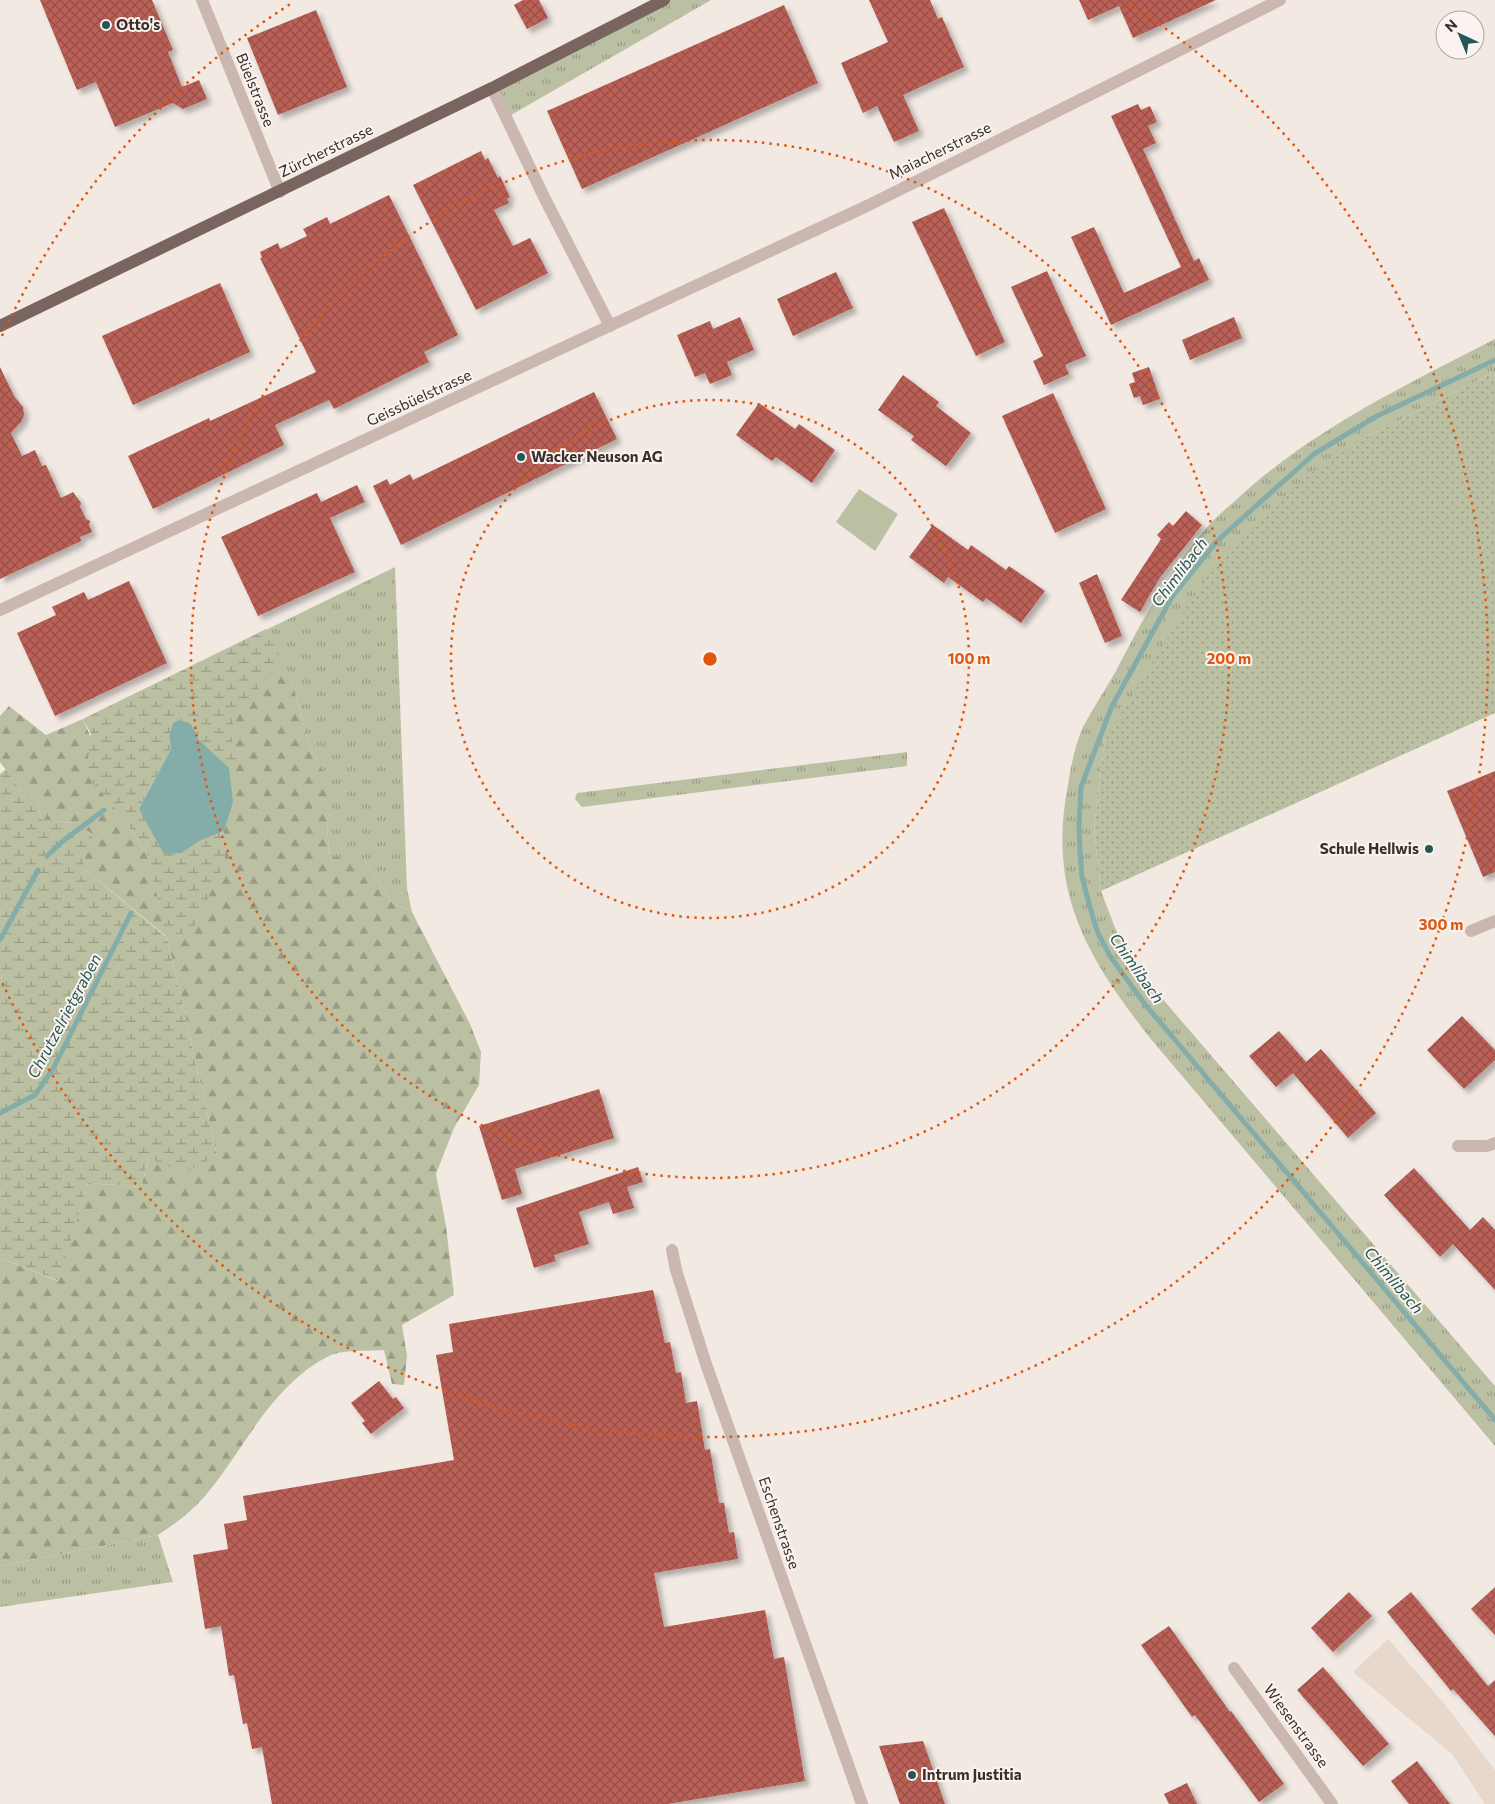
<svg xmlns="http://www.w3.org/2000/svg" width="1495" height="1804" font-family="Commissioner,sans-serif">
<defs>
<pattern id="grass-tufts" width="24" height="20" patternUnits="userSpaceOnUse" patternTransform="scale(1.25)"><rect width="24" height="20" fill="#bbc0a3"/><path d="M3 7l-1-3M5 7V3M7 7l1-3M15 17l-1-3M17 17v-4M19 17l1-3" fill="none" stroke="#999c85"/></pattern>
<pattern id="forest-firs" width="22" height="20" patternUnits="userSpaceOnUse" patternTransform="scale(1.25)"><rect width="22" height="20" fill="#bbc0a3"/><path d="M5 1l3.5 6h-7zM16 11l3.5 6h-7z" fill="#999c85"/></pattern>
<pattern id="wetland-marsh" width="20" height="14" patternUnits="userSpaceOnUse" patternTransform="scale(1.25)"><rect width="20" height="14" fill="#bbc0a3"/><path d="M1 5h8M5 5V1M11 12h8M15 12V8" fill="none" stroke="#999c85"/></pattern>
<pattern id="garden-dots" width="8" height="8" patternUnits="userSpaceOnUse" patternTransform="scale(1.25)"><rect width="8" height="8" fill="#bbc0a3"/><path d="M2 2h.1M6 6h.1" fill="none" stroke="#999c85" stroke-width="1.8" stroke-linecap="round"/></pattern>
<pattern id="building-cross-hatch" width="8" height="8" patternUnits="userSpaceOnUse" patternTransform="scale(1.25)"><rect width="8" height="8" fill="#bb6157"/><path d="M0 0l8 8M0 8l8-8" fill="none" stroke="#995048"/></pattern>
<filter id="shadow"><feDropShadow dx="4.5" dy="4.5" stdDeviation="2.5" flood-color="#0004"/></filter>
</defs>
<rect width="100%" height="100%" fill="#f2e9e3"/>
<g fill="url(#grass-tufts)">
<path d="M664 0H711L506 118 492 88Z"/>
<path d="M1495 339V372L1368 436 1302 480 1105 740 1094 828 1101 891 1117 933 1148 982 1495 1386V1446L1150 1038C1087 957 1047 892 1068 785 1071 766 1075 745 1083 727 1093 708 1105 690 1116 671 1142 621 1167 574 1204 531 1213 519 1226 509 1237 499 1313 429 1404 386 1495 339Z"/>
<path d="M395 567 407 889 412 912 391 901 364 859 329 857 327 821 333 791 310 747 292 682 83 719Z"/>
<path d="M907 752V766L582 807 575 799 577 793Z"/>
<path d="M158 1535 173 1582 0 1607V1566Z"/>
</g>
<path fill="url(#forest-firs)" d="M281 658 292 682 310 747 334 791 327 821 329 856 364 859 391 901 412 912 470 1024 481 1052 479 1085 454 1128 436 1174 446 1226 454 1295 402 1325 407 1356 404 1385 392 1384 384 1350C370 1351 342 1350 331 1355 271 1384 245 1449 205 1496 191 1512 175 1524 158 1535L0 1566V1258L58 1281 88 1183 141 1187 149 1158 217 1155 167 937 82 867 74 823 42 820 36 799 19 788 0 762V716L9 706 46 735 83 719 128 825 147 854 152 872 199 740Z"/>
<path fill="url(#wetland-marsh)" d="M266 629 281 658 229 729 237 757 229 768 199 740 191 724 169 737 171 749 139 809 181 853 201 840 224 831 225 863 192 931 167 937 217 1155 184 1173 149 1158 141 1187 88 1183 59 1281 0 1258V774L6 769 19 788 36 799 42 820 74 823 93 834 82 867 166 937 147 854 128 825 86 774 91 734 83 719Z"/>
<path fill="#bbc0a3" d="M859 489 898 514 875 551 836 522Z"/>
<path fill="url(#garden-dots)" d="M1495 372V713L1101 891 1094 828 1105 740 1185 609 1208 576 1302 480 1323 464 1368 436Z"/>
<path fill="#e8d7cb" d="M1388 1639 1446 1706 1495 1770V1804H1485L1452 1754 1353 1672Z"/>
<path fill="#84ada9" d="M180 720 191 724 199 740 229 768 233 802 224 831 201 840 181 853 164 854 139 809 171 749 169 737 173 723Z"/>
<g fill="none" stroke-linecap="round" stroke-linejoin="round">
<g stroke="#84ada9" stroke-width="5">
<path d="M1495 360 1375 417 1314 454 1217 541 1172 597 1112 706 1081 787 1079 825 1080 852 1082 877 1090 907 1097 931 1110 956 1144 1003 1495 1420"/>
<path d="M47 856 63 841 104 810"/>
<path d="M0 940 38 870"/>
<path d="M0 1113 35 1095 53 1069 131 913"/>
</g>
</g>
<g fill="url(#building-cross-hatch)" filter="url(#shadow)">
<path d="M40 0H152L173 50 168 52 182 87 199 80 207 99 183 109 173 103 115 127 96 82 77 90Z"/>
<path d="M523 0H539L548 18 527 29 514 5Z"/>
<path d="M869 0H930L938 19 942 17 964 67 903 95 919 131 894 142 877 106 863 113 841 63 888 42Z"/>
<path d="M1079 0H1216L1133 38 1119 6 1088 20Z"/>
<path d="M784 5 818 83 582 189 547 111Z"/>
<path d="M316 10 347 87 278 115 247 38Z"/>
<path d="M1138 104 1141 110 1150 106 1157 122 1148 126 1156 143 1143 149 1194 261 1199 258 1209 280 1111 325 1071 237 1094 227 1124 293 1181 267 1111 116Z"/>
<path d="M481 151 485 160 488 158 498 178 500 176 510 197 507 199 509 203 494 210 513 246 530 238 548 273 476 310 413 185Z"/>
<path d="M389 195 458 335 424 352 429 362 334 409 329 400 275 425 284 445 153 509 128 456 209 418 210 421 316 372 260 258H262L260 252 278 243 280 249 307 236 303 229 327 217 330 224Z"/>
<path d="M944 208 1005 342 976 356 912 222Z"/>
<path d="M1047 271 1086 356 1065 365 1069 374 1044 385 1033 361 1043 356 1011 287Z"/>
<path d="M836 272 853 308 793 336 777 299Z"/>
<path d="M220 283 250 352 133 405 102 336Z"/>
<path d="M740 317 754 350 727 362 732 375 710 384 705 373 695 377 677 335 710 321 713 329Z"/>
<path d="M1234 317 1242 338 1190 360 1182 340Z"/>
<path d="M0 367 14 396 23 407 24 415 21 422 11 433 22 456 35 450 42 466 46 465 61 498 73 492 81 503 80 507 86 519 90 521 89 525 92 532 80 537 81 541 0 579Z"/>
<path d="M1149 367 1160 399 1143 405 1140 396 1134 398 1129 384 1135 382 1132 373Z"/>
<path d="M903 375 939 402 936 406 971 433 946 466 911 440 914 436 878 410Z"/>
<path d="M594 392 617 439 401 545 373 486 387 479 390 485 410 474 413 480Z"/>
<path d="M1053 393 1106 509 1055 533 1002 416Z"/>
<path d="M759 403 795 429 799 424 835 450 812 483 776 457 772 461 736 435Z"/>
<path d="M357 485 365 502 330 518 355 572 258 616 221 537 317 493 321 502Z"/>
<path d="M1186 511 1202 525 1159 579 1140 612 1121 600 1161 539 1157 535 1169 522 1173 526Z"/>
<path d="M933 525 968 550 971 545 1006 570 1009 566 1045 591 1021 623 986 598 983 602 948 577 944 583 909 557Z"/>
<path d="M1097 574 1122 636 1105 643 1079 583Z"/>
<path d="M129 581 167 663 55 716 17 633 56 615 52 607 84 592 88 600Z"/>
<path d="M1495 771V872L1483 877 1447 791Z"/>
<path d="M1462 1016 1495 1050V1060L1464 1089 1427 1050Z"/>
<path d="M1279 1031 1306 1062 1321 1049 1376 1113 1348 1138 1293 1073 1276 1087 1249 1056Z"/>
<path d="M599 1089 614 1138 515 1169 522 1194 502 1200 479 1126Z"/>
<path d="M638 1167 643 1182 627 1187 634 1208 613 1214 609 1202 579 1212 589 1244 554 1255 556 1261 534 1268 516 1208Z"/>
<path d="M1414 1168 1470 1230 1483 1217 1495 1230V1290L1453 1244 1440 1257 1384 1195Z"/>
<path d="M653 1290 665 1343 670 1342 676 1373 681 1372 686 1403 697 1401 705 1450 710 1449 719 1503H724L729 1533 734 1532 738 1559 654 1573 664 1627 765 1610 774 1659 784 1657 805 1781 668 1804H272L262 1747 252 1749 247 1723 243 1724 234 1675 229 1676 221 1626 205 1629 193 1555 228 1549 224 1524 247 1520 243 1496 454 1460 436 1355 453 1352 449 1324Z"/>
<path d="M379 1381 393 1399 396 1397 404 1408 371 1434 362 1423 365 1421 351 1403Z"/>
<path d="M1495 1587V1635L1471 1609Z"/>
<path d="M1349 1592 1372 1616 1333 1652 1311 1628Z"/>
<path d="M1411 1592 1488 1686 1495 1680V1736L1453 1689 1451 1691 1387 1612Z"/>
<path d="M1169 1626 1230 1712 1231 1711 1284 1784 1259 1802 1195 1715 1192 1717 1141 1645Z"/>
<path d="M1323 1667 1389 1744 1363 1766 1297 1690Z"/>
<path d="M923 1741 945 1804H900L879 1746Z"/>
<path d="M1417 1761 1450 1804H1409L1391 1781Z"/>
<path d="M1187 1783 1197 1804H1169L1164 1794Z"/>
</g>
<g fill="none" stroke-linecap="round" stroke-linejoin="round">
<g stroke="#cab7af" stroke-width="12">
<path d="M202 0 280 192"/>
<path d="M492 88 544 197 610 326"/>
<path d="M0 610 869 205 1280 0"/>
<path d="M1471 931 1495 921"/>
<path d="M1458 1146H1487L1495 1143"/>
<path d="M672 1250 676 1270 706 1364 862 1804"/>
<path d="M1234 1668 1332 1804"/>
</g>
<path stroke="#7a645f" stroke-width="12" d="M0 326 492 88 664 0"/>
</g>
<g fill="none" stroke="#df570e" stroke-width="2.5" stroke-dasharray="2.5 5">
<circle cx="710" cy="659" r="259"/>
<circle cx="710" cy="659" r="519"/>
<path d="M2 336A778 778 0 0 1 292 3M1128 3A778 778 0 1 1 2 982"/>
</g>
<g fill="#255854" stroke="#faf3ef" stroke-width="2">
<circle cx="106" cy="25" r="5"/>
<circle cx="521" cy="457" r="5"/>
<circle cx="1429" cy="849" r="5"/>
<circle cx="912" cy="1775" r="5"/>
</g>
<g text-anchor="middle" stroke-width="4" stroke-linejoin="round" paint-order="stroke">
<g font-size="15" font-weight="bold" fill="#392f2c" stroke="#faf3ef" text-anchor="start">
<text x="116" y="30">Otto's</text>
<text x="531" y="462">Wacker Neuson AG</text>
<text x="1419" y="854" text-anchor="end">Schule Hellwis</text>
<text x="922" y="1780">Intrum Justitia</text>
</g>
<g font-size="15" fill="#392f2c" stroke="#faf3ef">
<text transform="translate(255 90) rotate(68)" y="5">Büelstrasse</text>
<text transform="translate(326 151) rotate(-26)" y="5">Zürcherstrasse</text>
<text transform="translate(940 151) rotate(-26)" y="5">Maiacherstrasse</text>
<text transform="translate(419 398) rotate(-25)" y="5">Geissbüelstrasse</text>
<text transform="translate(779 1523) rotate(71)" y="5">Eschenstrasse</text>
<text transform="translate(1296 1726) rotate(54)" y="5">Wiesenstrasse</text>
</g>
<g font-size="16" font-style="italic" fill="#255854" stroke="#faf3ef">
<text transform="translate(1179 572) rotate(-53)" y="6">Chimlibach</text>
<text transform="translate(1137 968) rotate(55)" y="6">Chimlibach</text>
<text transform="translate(64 1016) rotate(-62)" y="6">Chrutzelrietgraben</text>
<text transform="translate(1394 1280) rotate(50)" y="6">Chimlibach</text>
</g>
</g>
<circle cx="710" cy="659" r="8" fill="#df570e" stroke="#faf3ef" stroke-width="2.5"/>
<g font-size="15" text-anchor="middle" font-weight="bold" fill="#df570e" stroke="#faf3ef" stroke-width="4" stroke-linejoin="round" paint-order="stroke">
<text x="969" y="664">100 m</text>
<text x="1229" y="664">200 m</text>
<text x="1441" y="930">300 m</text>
</g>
<g transform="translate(1460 35) rotate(316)"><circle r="24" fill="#faf3ef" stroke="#ada5a1"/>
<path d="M0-4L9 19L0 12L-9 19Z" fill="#255854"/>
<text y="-8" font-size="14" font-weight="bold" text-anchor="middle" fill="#392f2c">N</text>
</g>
</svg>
